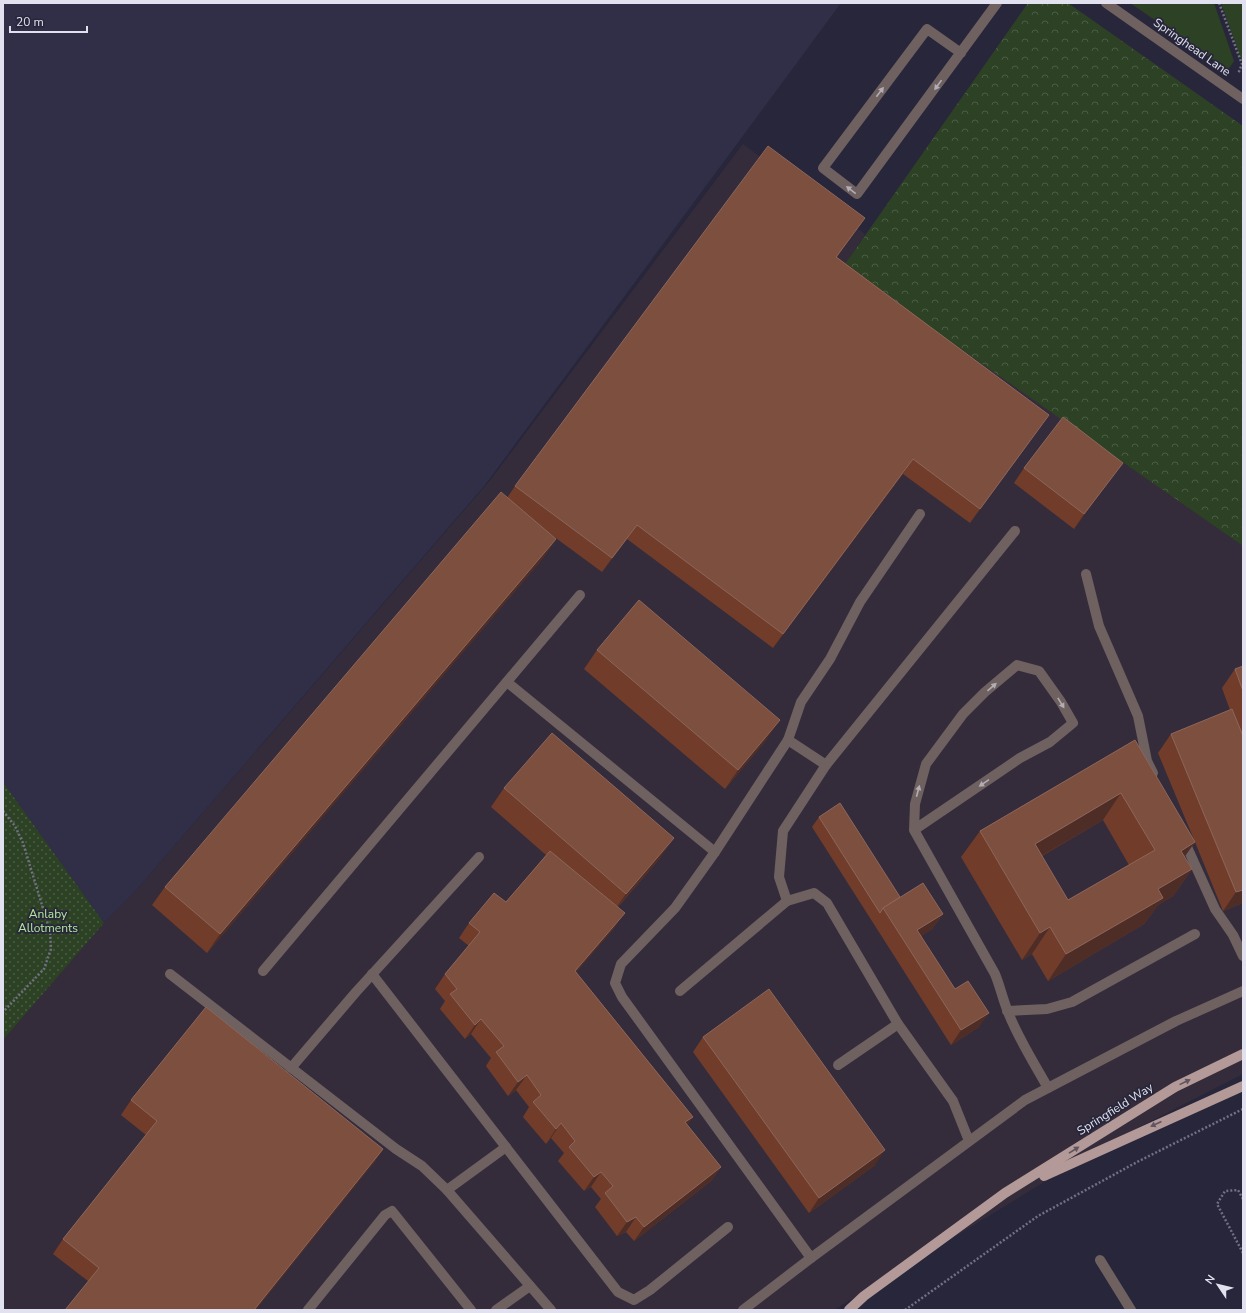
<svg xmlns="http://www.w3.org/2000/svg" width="1246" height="1313" font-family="'Nunito Sans',sans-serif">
<defs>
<pattern id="park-crowns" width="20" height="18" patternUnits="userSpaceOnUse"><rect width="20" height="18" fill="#2d4224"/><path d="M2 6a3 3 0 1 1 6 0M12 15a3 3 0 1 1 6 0" fill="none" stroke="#4b5d44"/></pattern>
<pattern id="garden-dots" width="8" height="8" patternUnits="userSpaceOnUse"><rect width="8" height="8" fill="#2d4224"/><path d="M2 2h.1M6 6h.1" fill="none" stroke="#4b5d44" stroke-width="1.8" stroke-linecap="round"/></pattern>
</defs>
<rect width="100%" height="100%" fill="#27263a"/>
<path fill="#352c3b" d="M743 144 865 234 844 267 1243 546V1074L1112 1141 834 1310H3V1040L104 923 132 895 491 479Z"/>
<path fill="#312f48" d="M3 3H841L485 485 132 895 104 923 3 782Z"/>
<g fill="#2d4224">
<path d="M1130 3H1214L1234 61 1228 70Z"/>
<path d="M1221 3H1243V64Z"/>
</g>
<path fill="url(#park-crowns)" d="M1028 3H1068L1243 126V546L843 267Z"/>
<path fill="url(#garden-dots)" d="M3 782 104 923 3 1040Z"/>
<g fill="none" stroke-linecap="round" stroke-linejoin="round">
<g stroke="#717182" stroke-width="2.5" stroke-dasharray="2 2" stroke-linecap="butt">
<path d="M1219 3 1242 64 1238 74"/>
<path d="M3 811 15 826 23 843 50 931 51 949 44 969 3 1012"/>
<path d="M1243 1199 1238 1190 1225 1191 1217 1204 1243 1253"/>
<path d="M905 1310 1038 1216 1139 1161 1243 1109"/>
</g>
<g stroke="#6e6160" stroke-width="10">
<path d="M1106 3 1243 99"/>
<path d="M961 53 927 29 823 168 857 194 997 3"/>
<path d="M1086 574 1099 626 1138 716 1147 761 1153 773"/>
<path d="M507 682 715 852"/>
<path d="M788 740 826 765"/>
<path d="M914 830 1020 758 1050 742 1073 723 1061 702 1039 671 1017 665 985 692 963 714 926 764 915 804 914 830 995 974C1000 986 1003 1000 1008 1012 1018 1038 1034 1063 1048 1088"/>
<path d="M1183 838 1215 909 1233 935 1243 956"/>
<path d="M787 901 779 877 783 831 826 765 1015 531"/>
<path d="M263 971 580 595"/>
<path d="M170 974 396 1149 422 1166 447 1190 551 1310"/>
<path d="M372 974 618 1292 634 1300 650 1290 728 1227"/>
<path d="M680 991 787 901 814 893 827 903 898 1024 953 1101 969 1141"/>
<path d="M1007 1011 1047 1009 1072 1002 1195 934"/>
<path d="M838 1065 898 1024"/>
<path d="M291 1068 356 992 479 857"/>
<path d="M447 1190 506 1147"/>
<path d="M811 1258 622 997 615 983 621 964 675 908 715 852 788 740 801 702 830 659 860 602 920 514"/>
<path d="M1100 1260 1131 1310"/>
<path d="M308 1310 385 1215 392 1211 471 1310"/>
<path d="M496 1310 530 1286"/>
<path d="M743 1310 811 1258 1025 1100 1176 1021 1243 991"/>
</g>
<g stroke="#b39997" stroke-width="10">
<path d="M1044 1176 1243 1086"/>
<path d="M849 1310 864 1296 1005 1193 1175 1087 1243 1054"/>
</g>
</g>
<g fill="#713d2a" fill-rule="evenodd">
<path d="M855 232 837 257 1049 415 970 523 903 474 773 648 627 539 602 572 549 533 556 539 543 558 207 953 152 905 165 887 507 498 515 486Z"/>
<path d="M1024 468 1112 477 1074 529 1014 483Z"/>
<path d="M597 650 767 739 725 789 584 669Z"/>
<path d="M1243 666V903L1223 911 1195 842 1184 857 1192 869 1173 896 1158 905 1144 924 1048 981 1032 954 1022 960 961 857 980 831 1135 740 1195 842 1158 753 1171 734 1230 710 1222 688 1235 669ZM1103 820 1129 865 1068 900 1042 856Z"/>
<path d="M504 788 661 857 618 907 615 927 576 972 693 1117 687 1125 721 1167 711 1181 634 1241 626 1232 617 1236 595 1207 601 1199 591 1187 584 1191 558 1161 564 1153 551 1138 546 1144 523 1117 529 1107 516 1090 508 1096 486 1066 491 1058 471 1034 465 1039 440 1009 445 1001 435 989 445 974 469 946 459 938 469 923 506 902 546 855 491 807Z"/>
<path d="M819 817 900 897 943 914 932 929 921 936 979 1027 951 1045 812 827Z"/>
<path d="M703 1037 875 1165 809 1213 693 1052Z"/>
<path d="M131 1100 383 1149 373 1164 88 1281 53 1254 63 1239 146 1135 121 1115Z"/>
</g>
<g fill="#4f2d27">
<path d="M865 218 855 232 826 271 836 257Z"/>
<path d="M1049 415 1039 429 970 523 980 509Z"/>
<path d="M913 459 903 474 773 648 783 634Z"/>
<path d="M1123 463 1112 477 1074 529 1084 514Z"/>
<path d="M637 525 627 539 602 572 612 558Z"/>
<path d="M556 539 543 558 207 953 220 934Z"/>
<path d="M780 720 767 739 725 789 738 770Z"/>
<path d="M1121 793 1103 820 1017 870 1035 844Z"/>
<path d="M674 838 661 857 613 912 626 894Z"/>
<path d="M1195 842 1176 869 1181 851Z"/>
<path d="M1192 869 1173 896 1158 905 1144 924 1048 981 1066 954 1158 889Z"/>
<path d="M1243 890V903L1223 911 1236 892Z"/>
<path d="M625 913 615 927 565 986 575 971Z"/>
<path d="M943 914 932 929 907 945 917 930Z"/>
<path d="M1050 927 1032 954 1022 960 1040 933Z"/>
<path d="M989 1013 979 1027 951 1045 961 1030Z"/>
<path d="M481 1019 471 1034 465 1039 475 1025Z"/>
<path d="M527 1075 516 1090 508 1096 518 1082Z"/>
<path d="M693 1117 683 1131 685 1122Z"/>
<path d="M561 1123 551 1138 546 1144 556 1129Z"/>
<path d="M383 1149 373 1164 256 1310H254Z"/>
<path d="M885 1150 875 1165 809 1213 819 1198Z"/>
<path d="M721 1167 711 1181 634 1241 644 1227Z"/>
<path d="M601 1172 591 1187 584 1191 594 1177Z"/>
<path d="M636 1217 626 1232 617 1236 627 1222Z"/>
</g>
<g fill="#7d4f3f" stroke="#8d665b" fill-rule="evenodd">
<path d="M768 146 865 218 836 257 1049 415 980 509 913 459 783 634 637 525 612 558 515 486Z"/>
<path d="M1063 417 1123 463 1084 514 1024 468Z"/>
<path d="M501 492 556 539 220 934 165 887Z"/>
<path d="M639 600 780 720 738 770 597 650Z"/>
<path d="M1243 666V691L1235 669Z"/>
<path d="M1232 709 1243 736V890L1236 892 1171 734Z"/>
<path d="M552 733 674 838 626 894 504 788Z"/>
<path d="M1135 740 1195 842 1181 851 1192 869 1158 889 1163 898 1066 954 1050 927 1040 933 980 831ZM1121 793 1155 850 1068 900 1035 844Z"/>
<path d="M840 803 900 897 883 908 880 913 819 817Z"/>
<path d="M550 851 625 913 575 971 693 1117 685 1122 721 1167 644 1227 636 1217 627 1222 605 1193 613 1186 601 1172 594 1177 569 1147 575 1141 561 1123 556 1129 533 1102 541 1095 527 1075 518 1082 496 1052 504 1046 481 1019 475 1025 450 994 457 989 445 974 480 932 469 923 494 893 506 902Z"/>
<path d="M923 883 943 914 917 930 955 989 968 981 989 1013 961 1030 883 908Z"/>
<path d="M769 989 885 1150 819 1198 703 1037Z"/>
<path d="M206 1007 383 1149 254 1310H65L99 1268 63 1239 157 1121 131 1100Z"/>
</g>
<defs><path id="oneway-solid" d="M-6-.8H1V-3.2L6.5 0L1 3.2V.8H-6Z"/></defs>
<g fill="#b3aeb6">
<use href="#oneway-solid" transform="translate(938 85) rotate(126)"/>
<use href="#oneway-solid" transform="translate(880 92) rotate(-53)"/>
<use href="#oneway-solid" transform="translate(851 190) rotate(-142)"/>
<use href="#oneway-solid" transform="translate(992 687) rotate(-41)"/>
<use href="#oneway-solid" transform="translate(1061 703) rotate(58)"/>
<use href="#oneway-solid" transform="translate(984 783) rotate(146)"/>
<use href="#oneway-solid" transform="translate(918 791) rotate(-75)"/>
</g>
<g fill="#5f545f">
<use href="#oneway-solid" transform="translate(1185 1082) rotate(-26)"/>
<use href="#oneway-solid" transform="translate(1156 1124) rotate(155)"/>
<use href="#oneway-solid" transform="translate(1074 1150) rotate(-32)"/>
</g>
<g text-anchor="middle" stroke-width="3.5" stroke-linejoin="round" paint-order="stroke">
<g font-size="12" fill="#e1e1ef" stroke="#27263a">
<text transform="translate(1192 47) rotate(35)" y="4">Springhead Lane</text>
<text transform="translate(1115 1109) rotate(-32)" y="4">Springfield Way</text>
</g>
<g font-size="12" fill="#b1e79a" stroke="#27263a">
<text x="48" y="918">Anlaby<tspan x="48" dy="14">Allotments</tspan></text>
</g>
</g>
<rect width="1246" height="1313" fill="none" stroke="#e1e1ef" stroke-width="8"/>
<g transform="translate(1218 1285) rotate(305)" stroke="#27263a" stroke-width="3" paint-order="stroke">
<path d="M0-3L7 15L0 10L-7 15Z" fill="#e1e1ef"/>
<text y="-6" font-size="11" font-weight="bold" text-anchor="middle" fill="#e1e1ef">N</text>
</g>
<path d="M10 26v6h77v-6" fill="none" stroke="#e1e1ef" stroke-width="2"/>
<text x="16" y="26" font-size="12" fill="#e1e1ef" stroke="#27263a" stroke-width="3" paint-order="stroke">20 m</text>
</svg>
